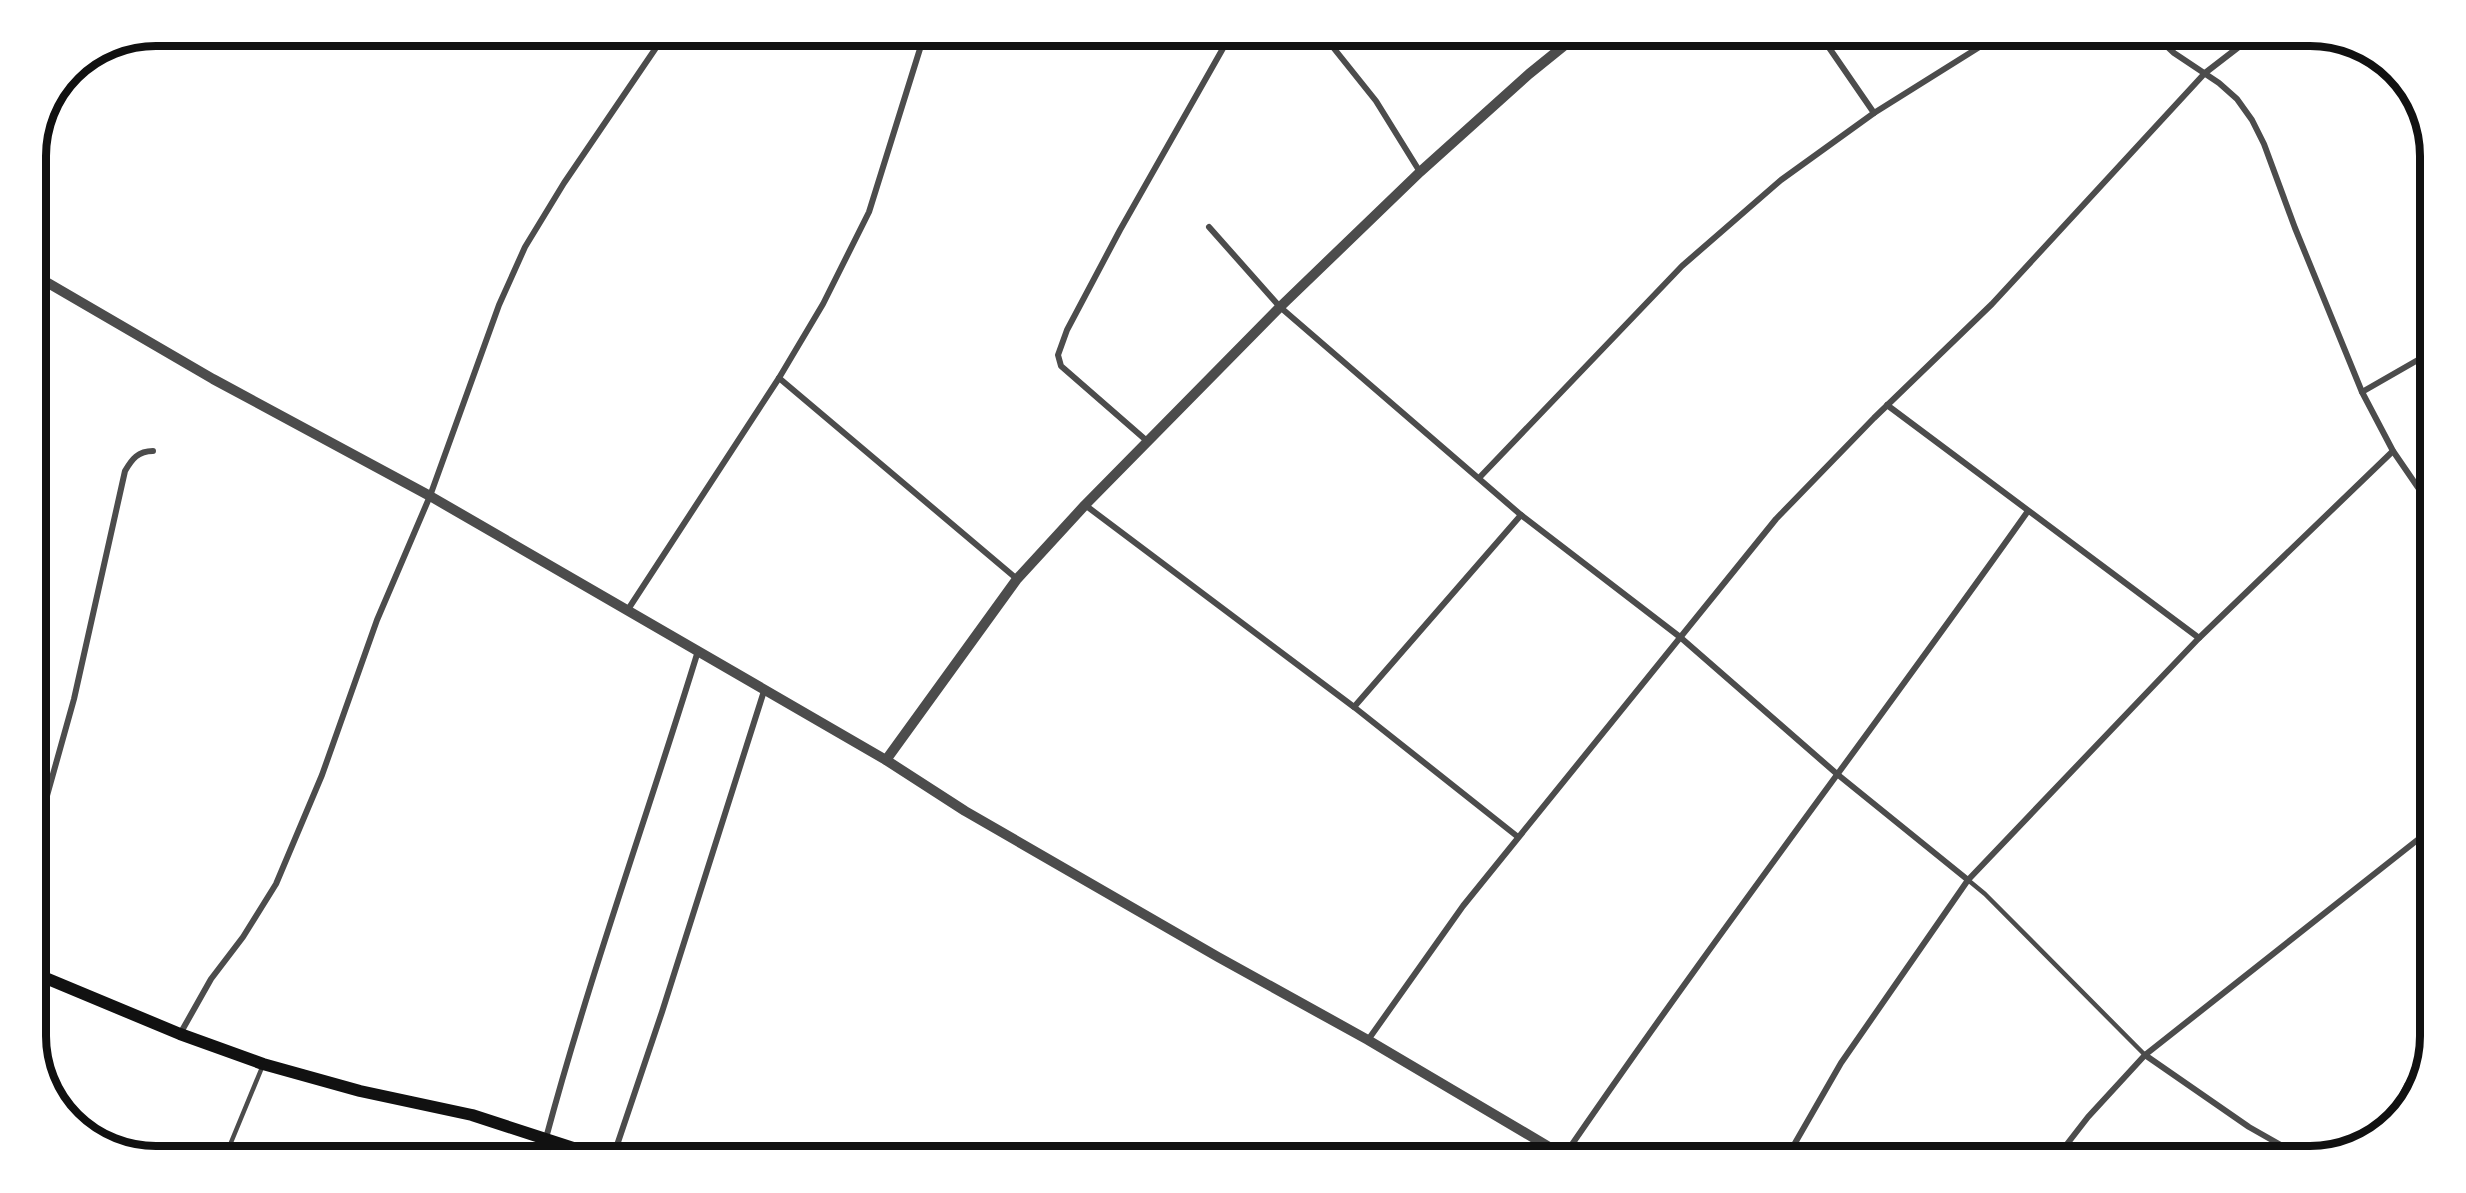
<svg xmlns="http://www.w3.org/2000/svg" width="2466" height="1193" font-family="'PT Sans',sans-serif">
<rect width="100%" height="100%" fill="#fff"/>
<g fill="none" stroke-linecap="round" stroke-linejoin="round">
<g stroke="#4c4c4c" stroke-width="4.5">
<path d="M1968 880 1985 894 2145 1055"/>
<path d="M225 1157 263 1065"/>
</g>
<g stroke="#4c4c4c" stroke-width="6">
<path d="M1324 36 1376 101 1420 172"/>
<path d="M1821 36 1874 113"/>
<path d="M2156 36 2174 53 2219 83 2237 99 2252 120 2264 144 2295 228 2362 392 2393 451 2430 505"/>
<path d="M1209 227 1280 307 1521 515 1680 637 1837 774 1968 880"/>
<path d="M779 378 1017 579"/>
<path d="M2362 392 2430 353"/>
<path d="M1887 405 2199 638"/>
<path d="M1147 441 1061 366 1058 355 1067 330 1120 230 1230 36"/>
<path d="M1479 478 1682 266 1781 180 1874 113 1997 36"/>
<path d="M1085 505 1354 707 1518 837"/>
<path d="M627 611 779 378 823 304 869 212 924 36"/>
<path d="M1354 707 1521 515"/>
<path d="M36 835 74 699 125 471C132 459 138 451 153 451"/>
<path d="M180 1034 211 979 243 937 276 884 322 775 377 620 430 496 499 305 525 247 564 183 664 36"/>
<path d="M1368 1040 1463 906 1776 519 1874 418 1992 304 2205 73 2253 36"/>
<path d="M2145 1055 2249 1127 2302 1157"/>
<path d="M2389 1123 2407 1085 2422 1069"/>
<path d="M546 1138C590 974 648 814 698 651"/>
<path d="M1564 1156C1714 937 1875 727 2028 511"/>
<path d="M613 1157 662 1012 764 691"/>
<path d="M1787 1157 1841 1063 1968 880 2199 638 2393 451"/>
<path d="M2057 1157 2088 1117 2145 1055 2430 830"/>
</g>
<g stroke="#4c4c4c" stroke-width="10">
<path d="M36 276 213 379 430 496 886 760 965 811 1218 957 1368 1040 1566 1157"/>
<path d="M886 760 1017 579 1085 505 1280 307 1420 172 1529 74 1576 36"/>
</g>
<path stroke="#111" stroke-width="12" d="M36 974 180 1034 263 1064 360 1091 472 1115 601 1157"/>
</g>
<path d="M0 0H2466V1193H0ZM156 46H2310A110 110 0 0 1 2420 156V1036A110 110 0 0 1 2310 1146H156A110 110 0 0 1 46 1036V156A110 110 0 0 1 156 46Z" fill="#fff" fill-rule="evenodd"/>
<path fill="none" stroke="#111" stroke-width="8" d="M156 46H2310A110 110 0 0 1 2420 156V1036A110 110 0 0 1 2310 1146H156A110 110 0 0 1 46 1036V156A110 110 0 0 1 156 46Z"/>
</svg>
